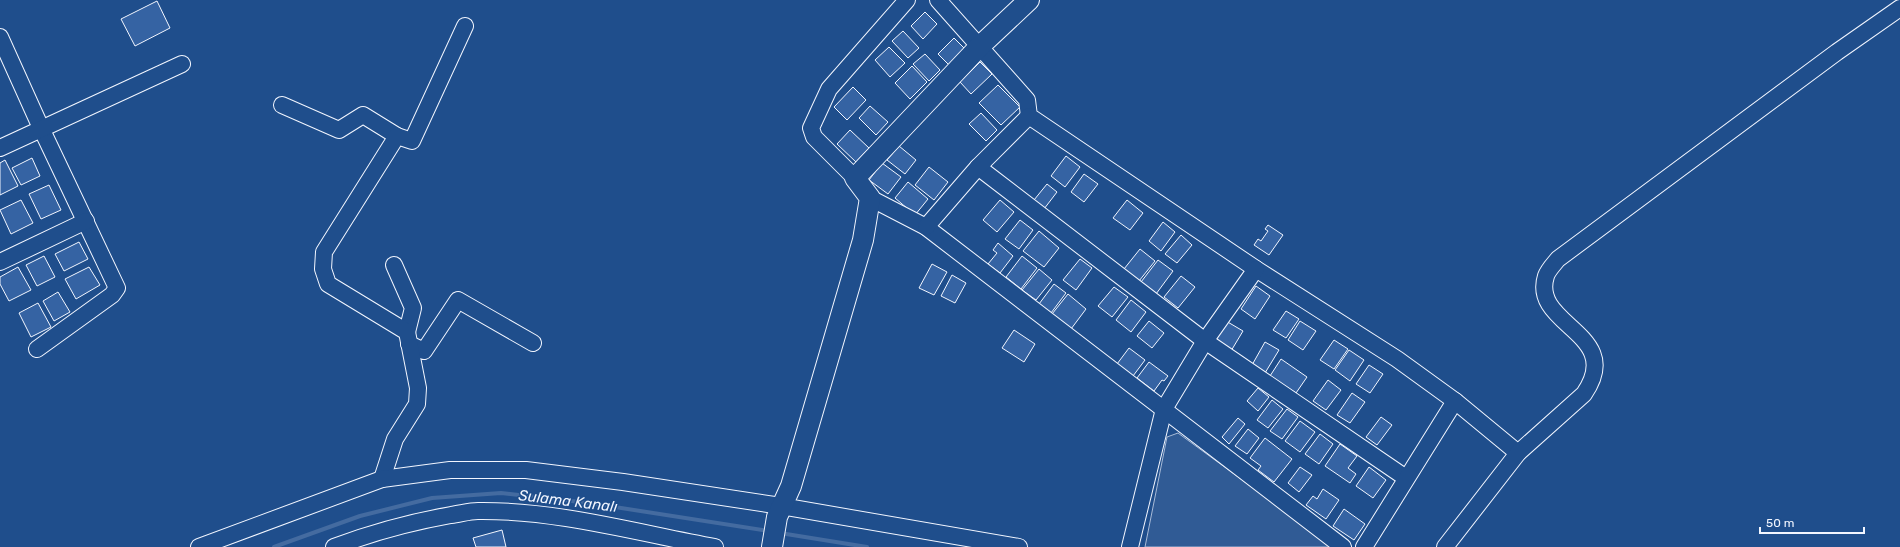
<svg xmlns="http://www.w3.org/2000/svg" width="1900" height="547" font-family="Rubik,sans-serif">
<rect width="100%" height="100%" fill="#1f4e8c"/>
<path fill="#305b95" stroke="#a8bbd7" d="M1178 433 1334 547H1145L1167 437Z"/>
<g fill="none" stroke-linecap="round" stroke-linejoin="round">
<g stroke="#446ba0" stroke-width="4">
<path d="M780 533 867 547"/>
<path d="M274 547 360 516 432 498 501 493 589 503 769 531"/>
</g>
</g>
<g fill="#3563a3" stroke="#f2f6ff">
<path d="M157 1 170 28 135 46 121 19Z"/>
<path d="M925 12 937 24 923 39 911 26Z"/>
<path d="M903 31 919 48 908 58 892 41Z"/>
<path d="M954 38 966 50 950 66 938 54Z"/>
<path d="M889 47 905 63 890 77 875 60Z"/>
<path d="M925 54 940 70 929 81 913 64Z"/>
<path d="M980 62 992 74 971 94 960 82Z"/>
<path d="M912 66 927 82 910 99 895 83Z"/>
<path d="M998 85 1020 107 1001 125 979 103Z"/>
<path d="M853 87 866 100 847 120 834 107Z"/>
<path d="M870 106 888 122 876 135 859 118Z"/>
<path d="M981 113 997 130 986 141 969 124Z"/>
<path d="M850 130 869 148 856 162 837 144Z"/>
<path d="M899 146 916 160 905 174 887 160Z"/>
<path d="M1066 156 1080 167 1065 187 1051 176Z"/>
<path d="M32 158 40 176 21 185 12 168Z"/>
<path d="M5 160 18 186 0 195V163Z"/>
<path d="M882 163 901 177 888 194 869 180Z"/>
<path d="M929 167 948 182 934 200 915 185Z"/>
<path d="M1084 174 1098 184 1084 202 1071 192Z"/>
<path d="M908 182 928 199 915 215 895 198Z"/>
<path d="M1047 184 1057 192 1044 209 1034 200Z"/>
<path d="M49 185 61 210 41 219 29 194Z"/>
<path d="M21 200 33 223 11 234 0 210Z"/>
<path d="M1000 200 1014 212 997 232 983 220Z"/>
<path d="M1127 200 1143 213 1130 230 1113 218Z"/>
<path d="M1020 220 1033 230 1019 249 1005 239Z"/>
<path d="M1163 222 1175 232 1161 251 1149 241Z"/>
<path d="M1268 225 1283 235 1269 255 1254 245 1258 239 1261 241 1268 231 1265 229Z"/>
<path d="M1039 231 1059 248 1044 267 1023 251Z"/>
<path d="M1181 235 1192 245 1177 263 1165 254Z"/>
<path d="M79 242 88 259 64 271 55 254Z"/>
<path d="M998 243 1013 256 1000 273 988 264 997 253 993 250Z"/>
<path d="M1140 249 1155 261 1139 281 1124 269Z"/>
<path d="M44 256 55 277 37 286 26 265Z"/>
<path d="M1022 256 1037 268 1021 289 1006 277Z"/>
<path d="M1080 259 1092 268 1076 290 1063 280Z"/>
<path d="M1158 260 1173 271 1156 294 1141 282Z"/>
<path d="M932 264 947 272 934 295 919 288Z"/>
<path d="M18 267 31 290 9 301 0 284V277Z"/>
<path d="M89 267 100 285 76 299 65 279Z"/>
<path d="M1039 269 1052 280 1036 300 1022 290Z"/>
<path d="M952 275 966 283 955 303 941 296Z"/>
<path d="M1181 276 1195 287 1178 308 1164 297Z"/>
<path d="M1054 284 1066 293 1051 313 1039 304Z"/>
<path d="M1256 286 1270 296 1255 319 1241 309Z"/>
<path d="M1114 287 1128 297 1112 317 1098 306Z"/>
<path d="M58 292 70 312 54 321 43 301Z"/>
<path d="M1068 294 1086 309 1071 329 1052 314Z"/>
<path d="M1131 300 1146 312 1131 332 1116 320Z"/>
<path d="M38 303 51 327 31 337 19 313Z"/>
<path d="M1286 311 1299 319 1286 338 1273 330Z"/>
<path d="M1149 321 1164 333 1152 348 1137 336Z"/>
<path d="M1226 321 1243 331 1231 351 1214 341Z"/>
<path d="M1300 321 1316 331 1303 350 1288 340Z"/>
<path d="M1014 330 1035 344 1024 362 1002 348Z"/>
<path d="M1334 340 1348 349 1334 369 1320 360Z"/>
<path d="M1265 342 1279 350 1265 373 1252 365Z"/>
<path d="M1129 348 1145 360 1133 376 1117 364Z"/>
<path d="M1349 350 1364 360 1350 381 1335 370Z"/>
<path d="M1281 359 1307 377 1296 393 1270 376Z"/>
<path d="M1149 362 1168 376 1164 381 1162 380 1154 391 1137 378Z"/>
<path d="M1369 365 1383 374 1370 393 1356 384Z"/>
<path d="M1328 380 1341 390 1326 410 1313 401Z"/>
<path d="M1258 388 1269 397 1258 411 1247 401Z"/>
<path d="M1352 393 1365 402 1350 423 1337 415Z"/>
<path d="M1272 400 1283 409 1268 428 1257 420Z"/>
<path d="M1287 409 1298 417 1282 439 1270 431Z"/>
<path d="M1381 417 1392 425 1377 445 1366 437Z"/>
<path d="M1238 418 1245 424 1229 444 1222 437Z"/>
<path d="M1300 421 1315 432 1300 452 1285 441Z"/>
<path d="M1248 429 1259 438 1247 454 1235 446Z"/>
<path d="M1320 434 1333 444 1319 464 1305 454Z"/>
<path d="M1265 438 1292 459 1274 482 1258 470 1261 466 1250 458Z"/>
<path d="M1340 444 1357 456 1348 468 1356 474 1350 483 1325 466Z"/>
<path d="M1300 467 1312 475 1299 492 1288 483Z"/>
<path d="M1369 467 1386 480 1373 498 1356 486Z"/>
<path d="M1323 489 1339 500 1326 519 1306 505 1313 496 1317 499Z"/>
<path d="M1344 509 1365 524 1354 540 1333 526Z"/>
<path d="M502 530 506 547H476L473 538Z"/>
</g>
<g fill="none" stroke-linecap="round" stroke-linejoin="round">
<g stroke="#f2f6ff" stroke-width="18">
<g id="minor">
<path d="M938 0 1027 100 1029 116 1256 269 1397 359 1455 401 1518 453"/>
<path d="M0 37 41 128 117 288 112 295 37 349"/>
<path d="M282 105 339 130 363 115 397 136"/>
<path d="M0 148 182 64"/>
<path d="M978 167 1205 341 1406 478"/>
<path d="M855 178 814 137 811 128 829 89 907 0"/>
<path d="M870 198 926 227 1343 547"/>
<path d="M926 227 978 167 1029 116"/>
<path d="M0 262 86 221"/>
<path d="M394 265 413 308 407 332"/>
<path d="M409 344 424 351 458 300 533 343"/>
<path d="M382 479 395 439 417 404 418 388 407 332 328 284 323 269 324 252 397 136 412 141 465 26"/>
<path d="M199 547 382 479 450 470H526L623 482 781 506 1019 547"/>
<path d="M334 547C371 533 412 522 451 515 460 514 469 511 478 511 557 510 638 533 715 547"/>
<path d="M1130 547 1164 409 1205 341 1256 269"/>
<path d="M1364 547 1455 401"/>
<path d="M1445 547 1518 453 1584 394C1626 333 1530 326 1546 276 1548 270 1554 264 1558 259L1837 52 1900 8"/>
</g>
</g>
<g stroke="#f2f6ff" stroke-width="22">
<path id="major" d="M772 547 777 517 791 486 863 240 870 198 855 178 980 46 1029 0"/>
</g>
<use href="#minor" stroke="#1f4e8c" stroke-width="16"/>
<use href="#major" stroke="#1f4e8c" stroke-width="20"/>
</g>
<g text-anchor="middle" stroke-width="3" stroke-linejoin="round" paint-order="stroke">
<g font-size="15" font-style="italic" fill="#f2f6ff" stroke="#1f4e8c">
<text transform="translate(568 501) rotate(7)" y="5">Sulama Kanalı</text>
</g>
</g>
<path d="M1760 527v6h104v-6" fill="none" stroke="#f2f6ff" stroke-width="2"/>
<text x="1766" y="527" font-size="12" fill="#f2f6ff" stroke="#1f4e8c" stroke-width="3" paint-order="stroke">50 m</text>
</svg>
